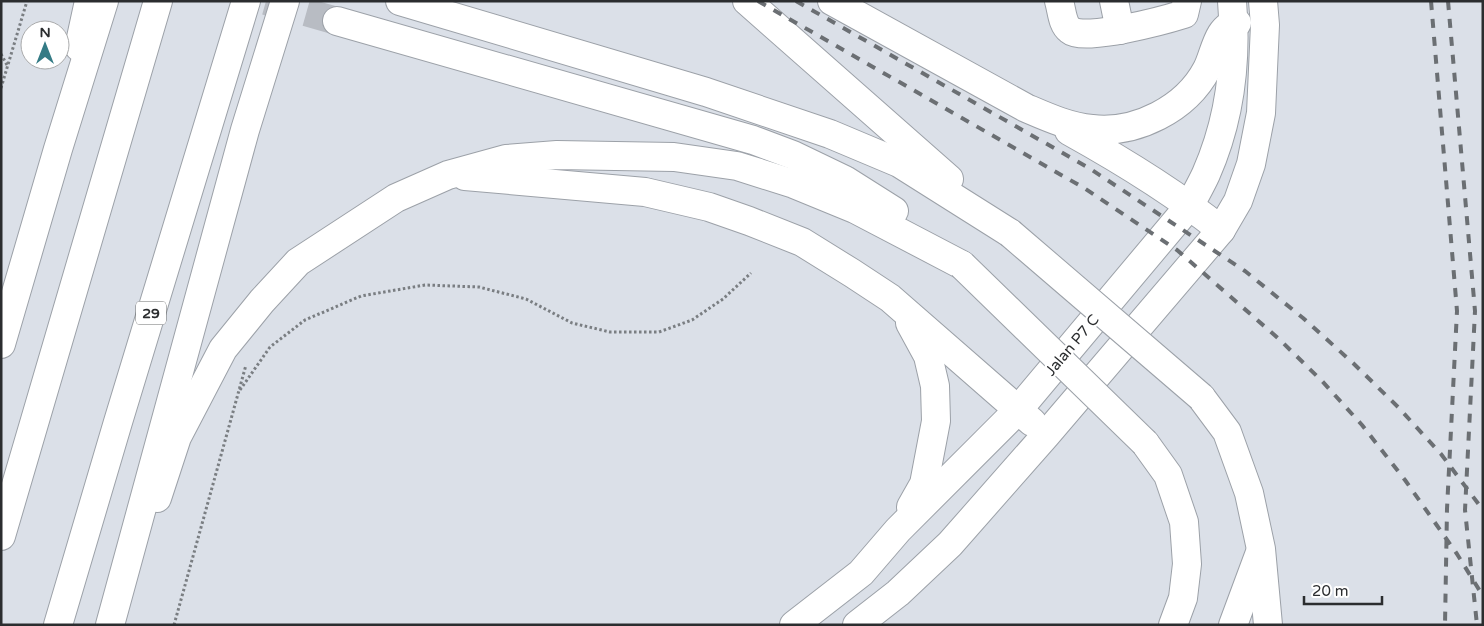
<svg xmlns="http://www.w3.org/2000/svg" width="1484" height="626" font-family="'Varela Round',sans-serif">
<rect width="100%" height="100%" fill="#dbe0e8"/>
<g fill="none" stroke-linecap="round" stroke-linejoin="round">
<path stroke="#b8bcc3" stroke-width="28" stroke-dasharray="28 14" stroke-linecap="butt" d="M266 1 337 21"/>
<g stroke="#9ca1a8" stroke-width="30">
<g id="minor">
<path d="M400 1 706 92 830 134 899 163 1010 233"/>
<path d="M747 1 949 179"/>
<path d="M832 1 1026 108C1047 117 1069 127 1092 129 1136 134 1186 109 1207 69 1215 54 1217 26 1237 23"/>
<path d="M1059 1C1062 11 1062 24 1070 30 1084 42 1165 20 1184 14L1187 1"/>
<path d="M1114 1 1120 30"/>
<path d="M337 21 753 140 793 155 845 180 894 211"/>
<path d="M79 47 89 1"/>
<path d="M1069 131C1123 161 1174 192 1221 230"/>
<path d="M465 176 645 192 709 207 749 221 802 242 852 273 890 298 1032 422"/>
<path d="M910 323 928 356 935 386 936 421 924 484 911 507"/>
<path d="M1201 397 1227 432 1249 493 1261 549 1268 625"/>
<path d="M1145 443 1168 475 1184 522 1187 564 1183 598 1173 625"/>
<path d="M157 498 177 437 223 349 262 301 298 262 396 198 448 175 506 159 557 155 674 157 737 166 794 184 855 209 962 265"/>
<path d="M794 625 861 573 898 530 1018 410 1190 205C1195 195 1201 185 1206 174 1230 120 1237 60 1232 1"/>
<path d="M857 625 898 593 950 544 1046 435 1221 230 1238 201 1251 164 1261 113 1265 25 1263 1"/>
<path d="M1233 625 1259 555"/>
</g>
</g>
<g stroke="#9ca1a8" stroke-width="30">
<g id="highway">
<path d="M1 344 58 149 104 1"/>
<path d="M1 536 158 1"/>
<path d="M58 625 118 422 246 1"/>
<path d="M110 625 245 130 285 1"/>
</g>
</g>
<g stroke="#7a7e82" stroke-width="3" stroke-dasharray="2.5 2.5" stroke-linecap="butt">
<path d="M1 54 7 65"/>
<path d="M1 88 27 1"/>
<path d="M240 390 270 347 305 320 361 296 425 285 479 287 526 299 572 323 610 332H659L692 320 723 299 751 273"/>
<path d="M174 625 246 365"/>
</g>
<use href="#minor" stroke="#fff" stroke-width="28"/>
<use href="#highway" stroke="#fff" stroke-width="28"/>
<g stroke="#6b6f73" stroke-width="4" stroke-dasharray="9 9" stroke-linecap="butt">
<path d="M758 1 1084 188 1177 250 1279 339 1322 381 1362 425 1405 480 1457 554 1483 596"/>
<path d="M796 1 1089 168 1245 271 1303 318 1353 363 1398 407 1441 454 1483 510"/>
<path d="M1431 1 1457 311 1447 509 1445 625"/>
<path d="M1448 1 1475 311 1465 510 1477 625"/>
</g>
<g stroke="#9ca1a8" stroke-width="30" stroke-linecap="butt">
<g id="minor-bridge">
<path d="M1010 233 1201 397"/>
<path d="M962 265 1145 443"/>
</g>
</g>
<use href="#minor-bridge" stroke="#fff" stroke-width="28"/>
</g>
<g text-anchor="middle" stroke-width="4.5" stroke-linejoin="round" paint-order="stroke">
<rect fill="#fff" stroke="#6b6c6d" stroke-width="1" x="136" y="301.5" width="30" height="23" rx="4"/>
<g font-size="14" font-weight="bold" fill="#2b2d2f">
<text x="151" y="318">29</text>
</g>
<g font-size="15" fill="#2b2d2f" stroke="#fff">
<text transform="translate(1072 345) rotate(-50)" y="5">Jalan P7 C</text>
</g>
</g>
<rect width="1484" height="626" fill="none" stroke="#2b2d2f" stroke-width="5"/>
<g transform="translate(45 45)"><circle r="24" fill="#ffffff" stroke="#aaabac"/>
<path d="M0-4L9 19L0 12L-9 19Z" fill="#347b85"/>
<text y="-8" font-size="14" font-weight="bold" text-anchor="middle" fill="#2b2d2f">N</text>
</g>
<path d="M1304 596v8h78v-8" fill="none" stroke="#2b2d2f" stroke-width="2.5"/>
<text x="1312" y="596" font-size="15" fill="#2b2d2f" stroke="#ffffff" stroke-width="4" paint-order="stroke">20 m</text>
</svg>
